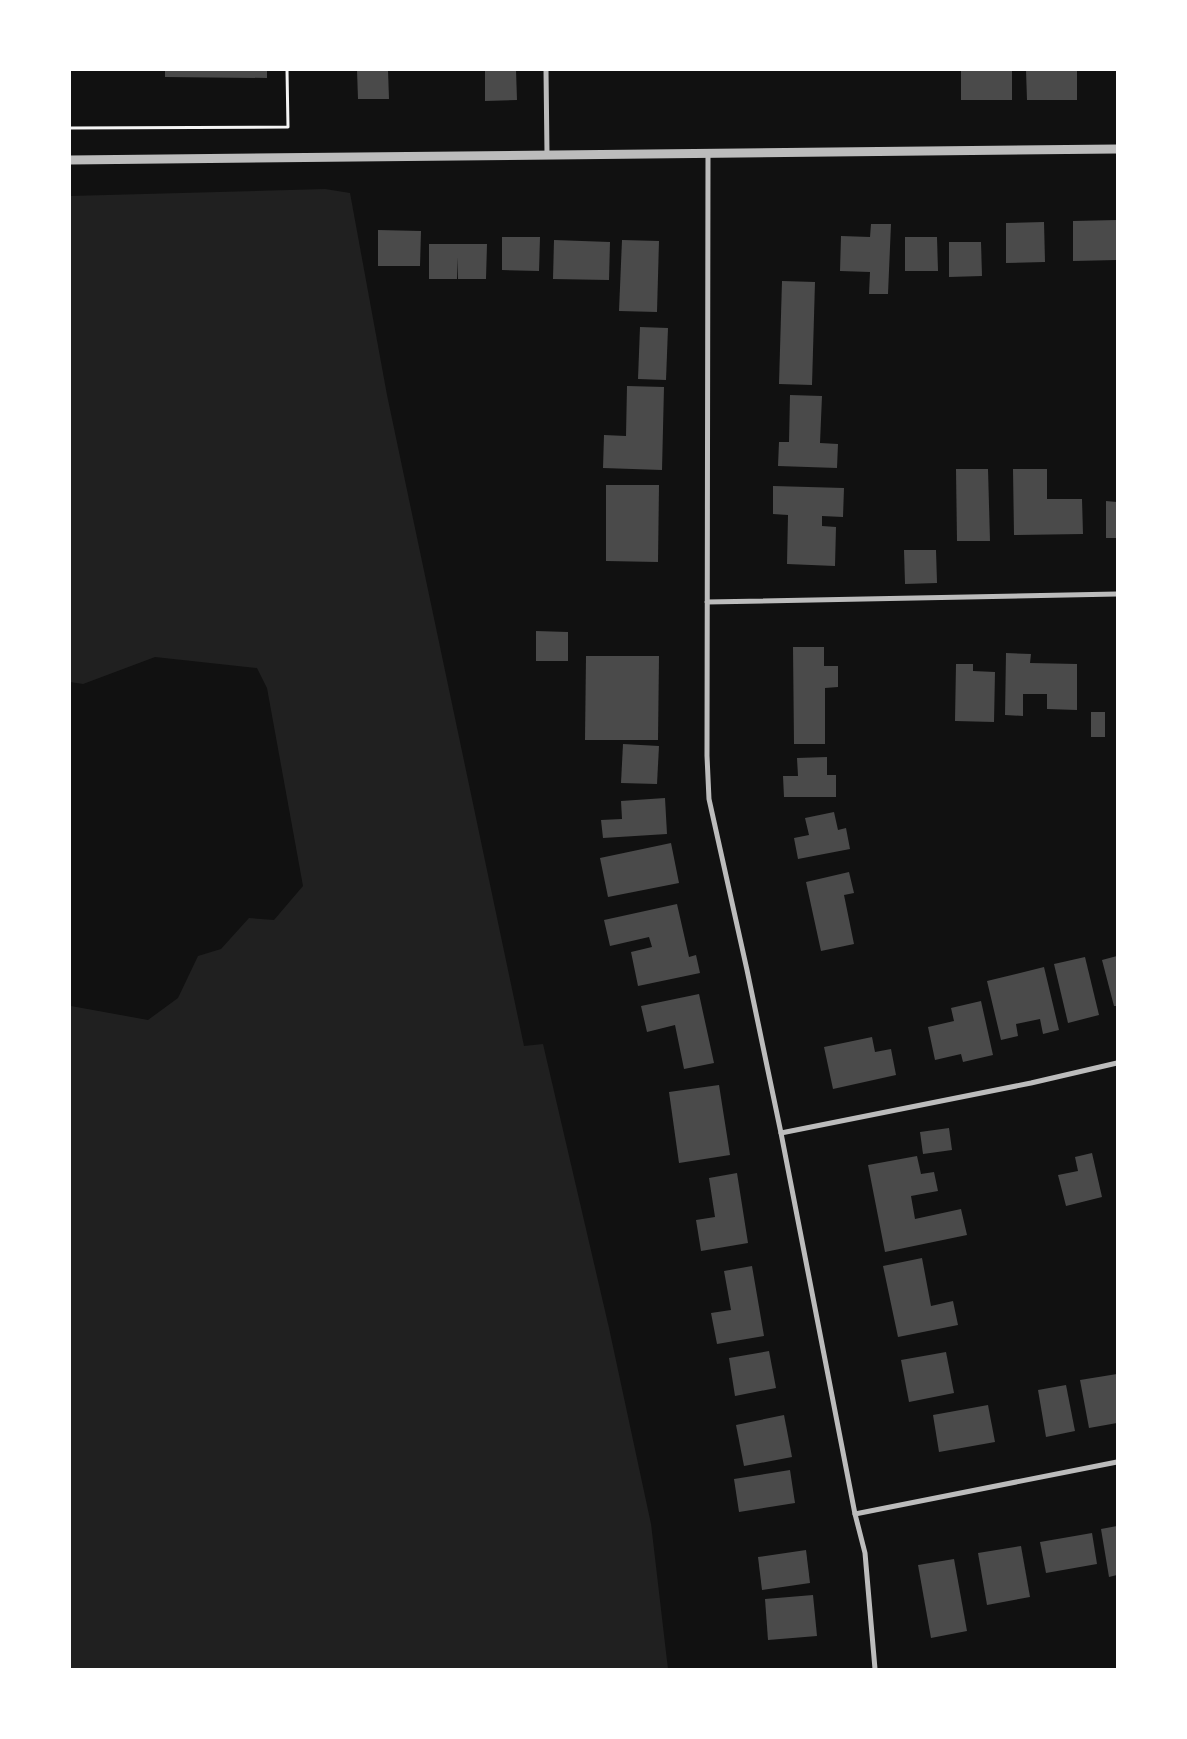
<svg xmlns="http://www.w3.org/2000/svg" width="1187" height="1739" font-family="'Sofia Sans Condensed',sans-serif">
<rect width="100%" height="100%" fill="#111"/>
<path fill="#202020" d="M325 189 350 193 387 395 524 1046 543 1044 609 1328 651 1524 668 1669H70V1004L71 1006 148 1020 178 998 198 956 221 949 249 918 274 920 303 886 267 688 257 668 155 657 83 684 70 682V196Z"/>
<g fill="#4a4a4a">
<path d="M165 70H267V78L165 77Z"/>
<path d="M357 70H388L389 99H358Z"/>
<path d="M485 70H516L517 100 485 101Z"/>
<rect x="961" y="70" width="51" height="30"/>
<path d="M1026 70H1077V100H1027Z"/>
<path d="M1117 220V260L1073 261V221Z"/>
<path d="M1044 222 1045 262 1006 263V223Z"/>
<path d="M871 224H891L888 294H869L870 272 840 271 841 236 870 237Z"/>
<path d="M378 230 421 231 420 266H378Z"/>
<path d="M502 237H540L539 271 502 270Z"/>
<path d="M905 237H937L938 271H905Z"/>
<path d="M554 240 610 242 609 280 553 279Z"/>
<path d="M622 240 659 241 657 312 619 311Z"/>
<path d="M949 242H981L982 276 949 277Z"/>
<path d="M429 244H487L486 279H458V257L457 279H429Z"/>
<path d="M782 281 815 282 812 385 779 384Z"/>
<path d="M640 327 668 328 666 380 638 379Z"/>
<path d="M627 386 664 387 662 470 603 468 604 435 626 436Z"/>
<path d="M790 395 822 396 820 443 838 444 837 468 778 466 779 442H789Z"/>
<path d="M956 469H988L990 541H957Z"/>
<path d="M1013 469H1047V499H1082L1083 534 1014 535Z"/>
<path d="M606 485H659L658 562 606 561Z"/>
<path d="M773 486 844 488 843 517 822 516V526L836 527 835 566 787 564 788 515 773 514Z"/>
<path d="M1106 501 1117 502V538H1106Z"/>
<path d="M904 550H936L937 583 905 584Z"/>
<path d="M536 631 568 632V661H536Z"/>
<path d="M793 647H824V666H838V687L825 688V744H794Z"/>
<path d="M1006 653 1031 654 1030 663 1077 664V710L1047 709V694H1023V716L1005 715Z"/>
<path d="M586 656H659L658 740H585Z"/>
<path d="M956 664H973V671L995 672 994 722 955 721Z"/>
<rect x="1091" y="712" width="14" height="25"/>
<path d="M623 744 659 746 657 784 621 783Z"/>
<path d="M827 757V775H836V797H784L783 776H798L797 758Z"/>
<path d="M665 798 667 834 603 838 601 820 622 819 621 801Z"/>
<path d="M834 812 838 830 846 828 850 849 798 859 794 838 809 835 805 818Z"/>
<path d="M671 843 679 883 608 897 600 858Z"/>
<path d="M849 872 854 893 844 895 854 944 821 951 806 882Z"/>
<path d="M677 904 689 957 696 955 700 973 638 986 631 952 652 947 649 937 610 946 604 920Z"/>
<path d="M1117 956V1006H1114L1102 960Z"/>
<path d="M1085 957 1099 1015 1068 1023 1054 964Z"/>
<path d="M1044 967 1059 1030 1043 1034 1040 1019 1016 1024 1018 1036 1001 1040 987 981Z"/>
<path d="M699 994 714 1063 684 1069 675 1025 647 1032 641 1006Z"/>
<path d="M981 1001 993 1055 963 1062 961 1054 935 1060 928 1027 954 1021 951 1008Z"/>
<path d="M872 1037 875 1052 891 1049 896 1075 833 1089 824 1047Z"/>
<path d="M719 1085 730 1155 679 1163 669 1092Z"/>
<path d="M949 1128 952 1150 923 1154 920 1132Z"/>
<path d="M1092 1153 1102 1197 1066 1206 1058 1175 1078 1171 1075 1157Z"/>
<path d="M917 1156 921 1174 934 1172 938 1191 911 1196 915 1219 961 1209 967 1235 885 1252 868 1165Z"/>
<path d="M737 1173 748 1243 701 1251 696 1220 715 1217 709 1178Z"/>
<path d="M922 1258 931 1306 953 1301 958 1325 898 1337 883 1266Z"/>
<path d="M752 1266 764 1336 717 1344 711 1313 731 1310 724 1271Z"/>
<path d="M769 1351 776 1388 735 1396 729 1358Z"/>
<path d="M946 1352 954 1393 909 1402 901 1360Z"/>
<path d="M1117 1374V1423L1089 1428 1080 1380Z"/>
<path d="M1066 1385 1075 1431 1046 1437 1038 1390Z"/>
<path d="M988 1405 995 1442 939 1452 933 1415Z"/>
<path d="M784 1415 792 1457 744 1466 736 1425Z"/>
<path d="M790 1470 795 1503 739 1512 734 1479Z"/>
<path d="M1117 1526V1575L1109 1577 1101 1529Z"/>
<path d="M1092 1533 1097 1564 1046 1573 1040 1542Z"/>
<path d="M1021 1546 1030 1597 987 1605 978 1553Z"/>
<path d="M806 1550 810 1583 762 1590 758 1557Z"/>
<path d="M954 1559 967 1631 931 1638 918 1565Z"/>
<path d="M813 1595 817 1636 768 1640 765 1599Z"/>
</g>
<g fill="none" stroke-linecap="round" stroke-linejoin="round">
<path stroke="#f5f5f5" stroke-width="3" d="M70 128 288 127 287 70"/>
<g stroke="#bcbcbc" stroke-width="5">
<path d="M546 70 547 154"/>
<path d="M708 153 707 756 709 799 747 970 781 1133 855 1514 865 1553 875 1669"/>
<path d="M707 602 1117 594"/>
<path d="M781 1133 1031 1083 1117 1063"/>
<path d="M855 1514 1117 1462"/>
</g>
<path stroke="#bcbcbc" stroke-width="9" d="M70 160 1117 149"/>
</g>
<rect width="1187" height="1739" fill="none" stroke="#ffffff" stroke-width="142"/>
</svg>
